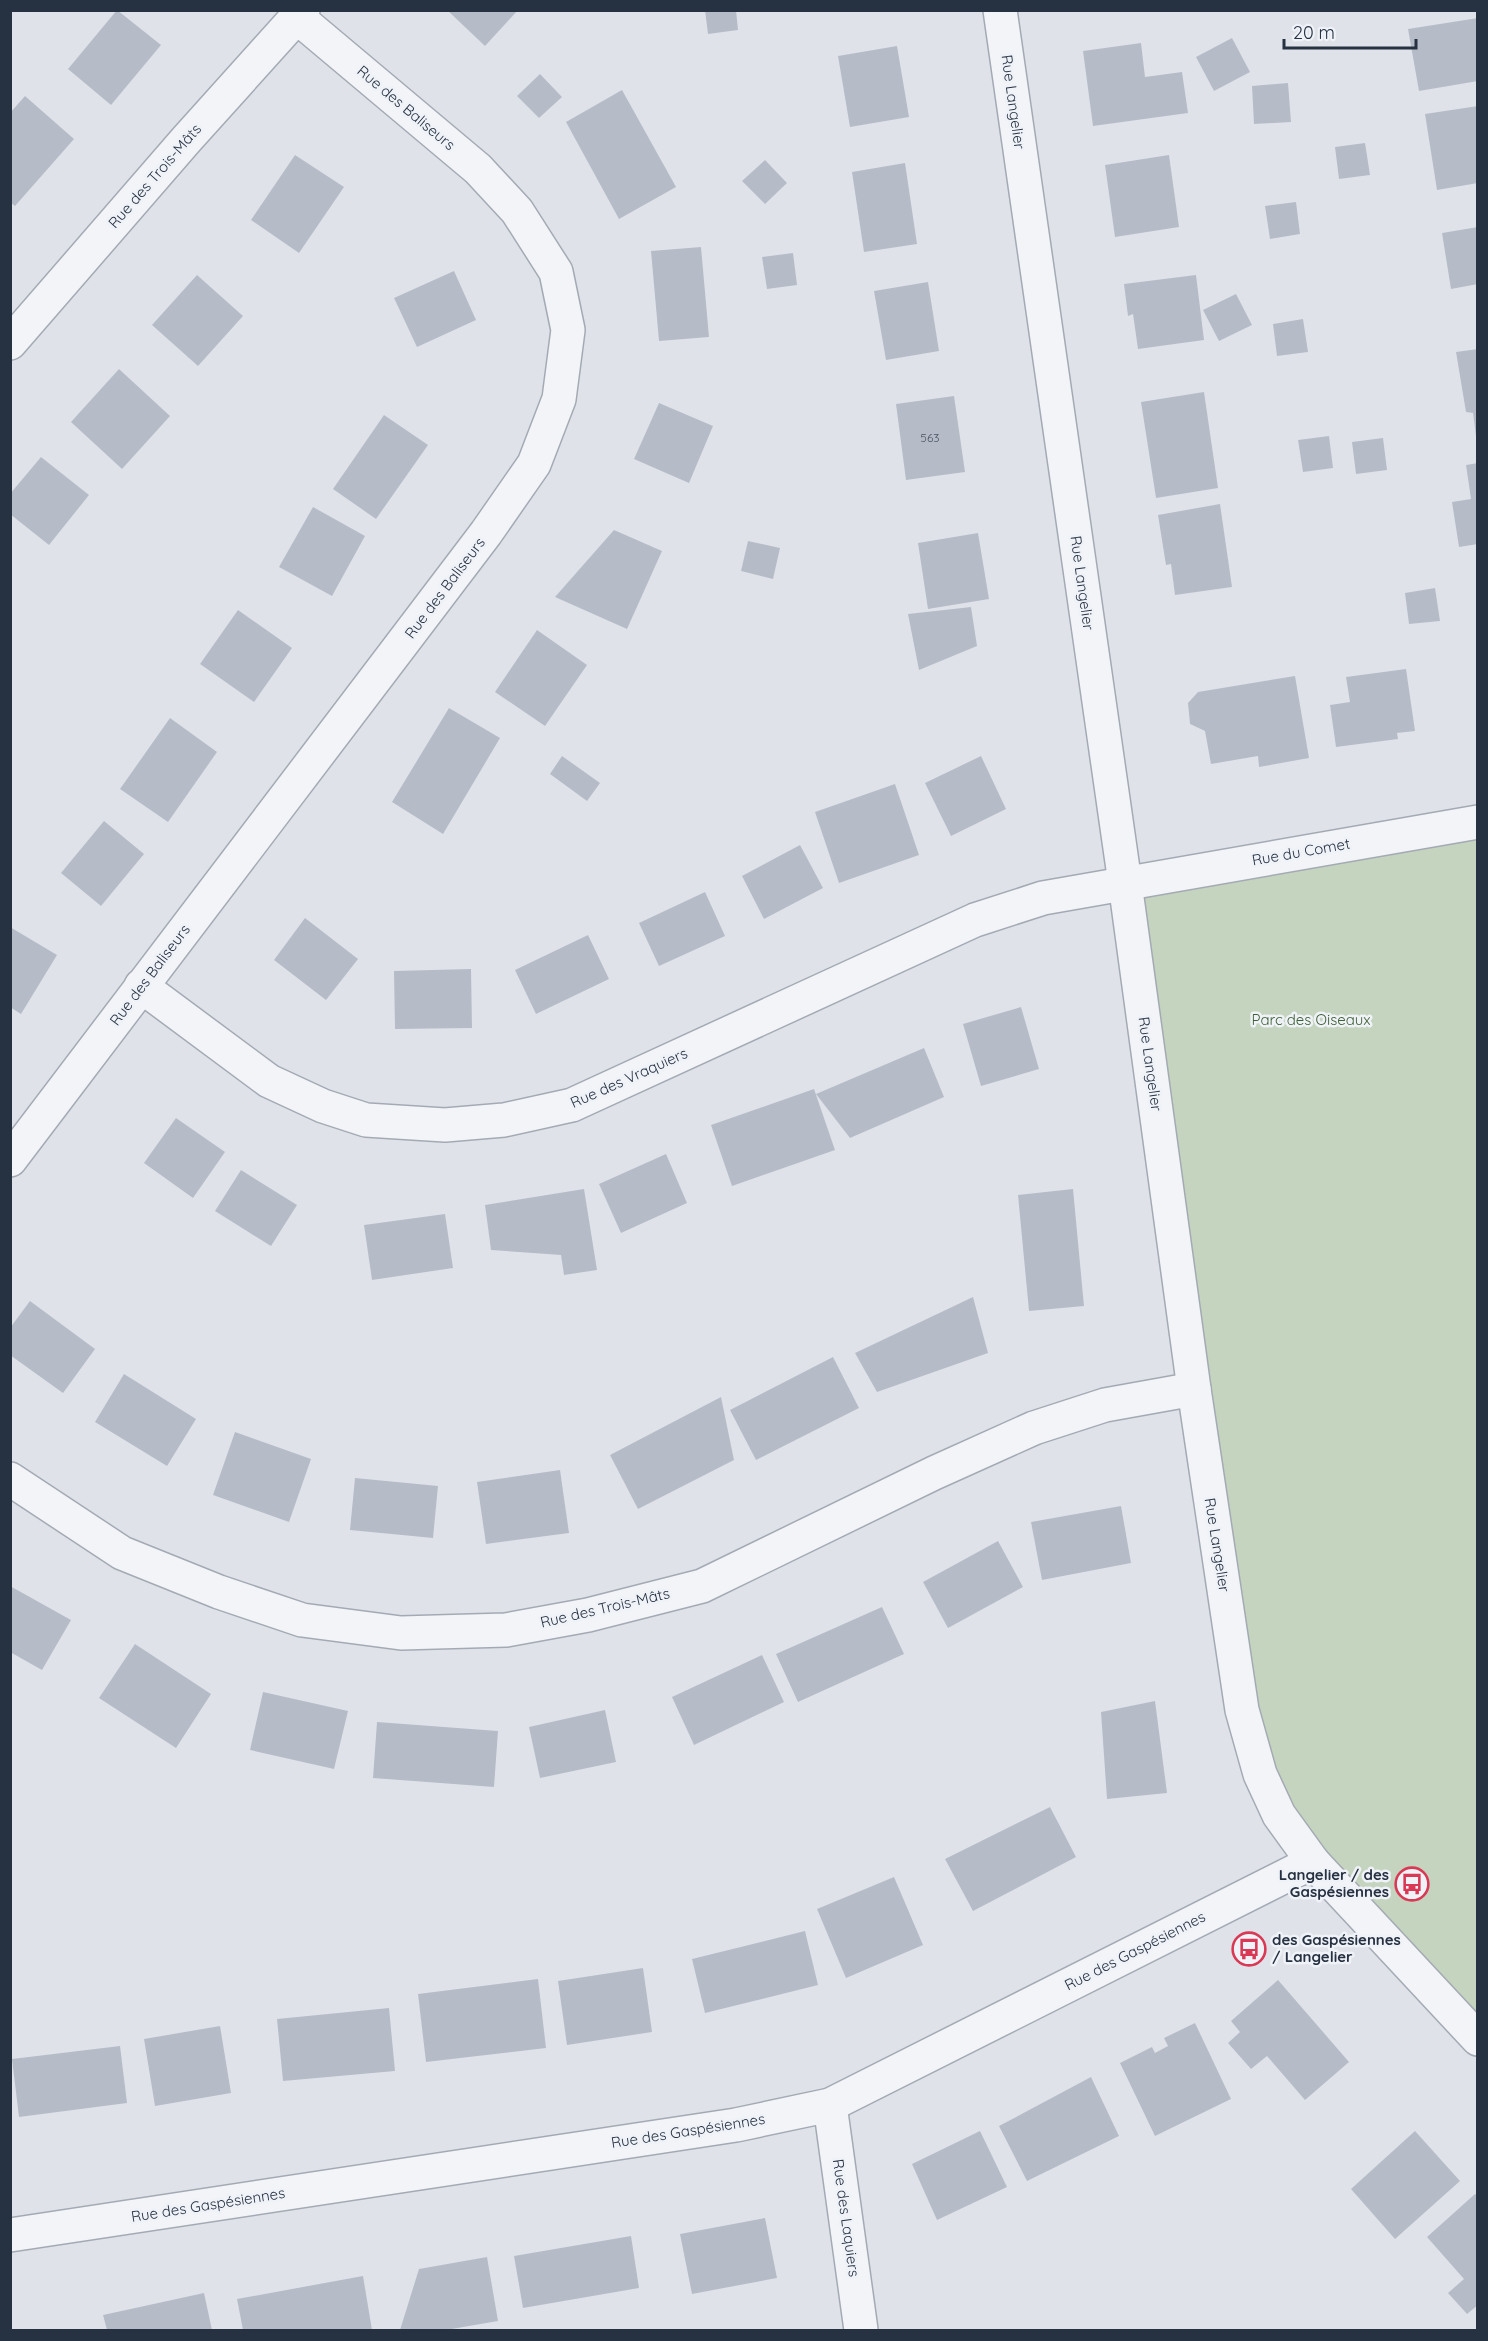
<svg xmlns="http://www.w3.org/2000/svg" width="1488" height="2341" font-family="Quicksand,sans-serif">
<rect width="100%" height="100%" fill="#dfe3e9"/>
<path fill="#c5d4bf" d="M1477 822V2039L1260 1774 1125 883Z"/>
<g fill="#b6bcc7">
<path d="M117 10 161 45 111 105 68 69Z"/>
<path d="M447 10H518L485 46Z"/>
<path d="M705 10H736L738 30 708 34Z"/>
<path d="M1478 18V81L1419 91 1408 29Z"/>
<path d="M1232 38 1250 72 1214 91 1196 57Z"/>
<path d="M1141 43 1145 77 1182 72 1188 113 1093 126 1083 51Z"/>
<path d="M897 46 909 117 850 127 838 56Z"/>
<path d="M540 74 562 97 539 118 517 96Z"/>
<path d="M1288 83 1291 122 1254 124 1252 86Z"/>
<path d="M622 90 676 187 619 219 566 122Z"/>
<path d="M25 96 74 139 15 206 10 202V113Z"/>
<path d="M1478 106V183L1437 190 1425 114Z"/>
<path d="M1365 143 1370 175 1339 179 1335 147Z"/>
<path d="M295 155 344 187 299 253 251 220Z"/>
<path d="M1169 155 1179 227 1115 237 1105 165Z"/>
<path d="M765 160 787 183 765 204 742 181Z"/>
<path d="M905 163 917 244 864 252 852 172Z"/>
<path d="M1296 202 1300 234 1270 239 1265 206Z"/>
<path d="M1478 227V284L1451 289 1442 233Z"/>
<path d="M701 247 709 337 659 341 651 251Z"/>
<path d="M793 253 797 285 767 289 762 257Z"/>
<path d="M454 271 476 320 417 347 394 298Z"/>
<path d="M197 275 243 316 198 366 152 325Z"/>
<path d="M1196 275 1204 340 1138 349 1133 314 1128 316 1124 284Z"/>
<path d="M928 282 939 351 886 360 874 291Z"/>
<path d="M1236 294 1252 325 1219 341 1203 310Z"/>
<path d="M1303 319 1308 352 1277 356 1273 324Z"/>
<path d="M1478 349V435L1476 436 1473 413 1466 412 1456 352Z"/>
<path d="M119 369 170 416 122 469 71 422Z"/>
<path d="M1204 392 1218 488 1156 498 1141 402Z"/>
<path d="M954 396 965 472 906 480 896 404Z"/>
<path d="M659 403 713 426 689 483 634 459Z"/>
<path d="M384 415 428 445 376 519 333 489Z"/>
<path d="M1329 436 1333 468 1303 472 1298 440Z"/>
<path d="M1383 438 1387 470 1356 474 1352 442Z"/>
<path d="M41 457 89 495 49 545 10 514V494Z"/>
<path d="M1478 463V544L1459 547 1452 502 1471 499 1466 465Z"/>
<path d="M1220 504 1232 587 1175 595 1171 564 1166 565 1158 515Z"/>
<path d="M313 507 365 536 332 596 279 567Z"/>
<path d="M614 530 662 551 627 629 555 597Z"/>
<path d="M978 533 989 599 928 609 918 543Z"/>
<path d="M748 541 780 548 773 579 741 571Z"/>
<path d="M1435 588 1440 621 1409 624 1405 593Z"/>
<path d="M971 607 977 646 919 670 908 614Z"/>
<path d="M238 610 292 648 254 702 200 664Z"/>
<path d="M537 630 587 665 545 726 495 692Z"/>
<path d="M1406 669 1415 731 1397 733 1398 739 1336 747 1330 705 1350 702 1346 677Z"/>
<path d="M1295 676 1309 758 1259 767 1258 756 1211 764 1205 731 1190 724 1188 703 1198 692Z"/>
<path d="M449 708 500 738 443 834 392 802Z"/>
<path d="M170 718 217 752 168 822 120 789Z"/>
<path d="M562 756 600 783 587 801 550 774Z"/>
<path d="M981 756 1006 809 951 836 925 783Z"/>
<path d="M895 784 919 855 839 883 815 812Z"/>
<path d="M104 821 144 854 101 906 61 873Z"/>
<path d="M800 845 823 888 764 919 742 876Z"/>
<path d="M705 892 725 936 659 966 639 923Z"/>
<path d="M305 918 358 959 326 1000 274 960Z"/>
<path d="M10 927 57 955 21 1014 10 1007Z"/>
<path d="M588 935 609 979 536 1014 515 970Z"/>
<path d="M471 969 472 1028 395 1029 394 971Z"/>
<path d="M1021 1007 1039 1069 981 1086 963 1024Z"/>
<path d="M924 1048 944 1097 850 1138 816 1094Z"/>
<path d="M814 1089 835 1150 732 1186 711 1125Z"/>
<path d="M176 1118 225 1152 193 1198 144 1163Z"/>
<path d="M666 1154 687 1203 621 1233 599 1184Z"/>
<path d="M241 1170 297 1205 271 1246 215 1211Z"/>
<path d="M584 1189 597 1270 564 1275 561 1255 491 1250 485 1205Z"/>
<path d="M1073 1189 1084 1306 1029 1311 1018 1195Z"/>
<path d="M445 1214 453 1268 372 1280 364 1225Z"/>
<path d="M973 1297 988 1353 877 1392 855 1353Z"/>
<path d="M30 1301 95 1349 63 1393 10 1355V1328Z"/>
<path d="M833 1357 859 1408 756 1460 730 1410Z"/>
<path d="M124 1374 196 1419 167 1466 95 1422Z"/>
<path d="M721 1397 734 1460 638 1509 610 1455Z"/>
<path d="M235 1432 311 1459 289 1522 213 1495Z"/>
<path d="M560 1470 569 1533 486 1544 477 1482Z"/>
<path d="M355 1478 438 1486 433 1538 350 1530Z"/>
<path d="M1121 1506 1131 1563 1042 1580 1031 1522Z"/>
<path d="M998 1541 1023 1587 948 1628 923 1582Z"/>
<path d="M10 1586 71 1620 42 1670 10 1652Z"/>
<path d="M882 1607 904 1654 798 1702 776 1654Z"/>
<path d="M135 1644 211 1694 176 1748 99 1698Z"/>
<path d="M762 1655 784 1702 694 1745 672 1697Z"/>
<path d="M263 1692 348 1711 334 1769 250 1750Z"/>
<path d="M1155 1701 1167 1793 1107 1799 1101 1712Z"/>
<path d="M605 1710 616 1762 540 1778 529 1727Z"/>
<path d="M377 1722 498 1731 494 1787 373 1778Z"/>
<path d="M1050 1807 1076 1857 973 1911 945 1859Z"/>
<path d="M894 1877 923 1945 846 1978 817 1909Z"/>
<path d="M805 1931 818 1985 705 2013 692 1959Z"/>
<path d="M643 1968 652 2032 567 2045 558 1981Z"/>
<path d="M538 1979 546 2048 426 2062 418 1994Z"/>
<path d="M1278 1980 1349 2062 1305 2100 1267 2056 1251 2069 1228 2043 1240 2032 1231 2021Z"/>
<path d="M389 2008 395 2071 283 2081 277 2019Z"/>
<path d="M1195 2023 1231 2099 1155 2136 1120 2063 1152 2047 1155 2053 1168 2046 1164 2038Z"/>
<path d="M220 2026 231 2093 155 2106 144 2039Z"/>
<path d="M120 2046 127 2103 19 2117 12 2059Z"/>
<path d="M1091 2077 1119 2136 1027 2181 999 2126Z"/>
<path d="M980 2131 1007 2187 937 2220 912 2164Z"/>
<path d="M1415 2131 1460 2181 1395 2239 1351 2189Z"/>
<path d="M1475 2194 1478 2196V2305L1467 2314 1448 2293 1464 2279 1427 2237Z"/>
<path d="M765 2218 777 2278 692 2294 680 2234Z"/>
<path d="M631 2236 639 2288 523 2308 514 2256Z"/>
<path d="M487 2257 498 2321 446 2330H400L419 2269Z"/>
<path d="M363 2276 372 2330H243L237 2299Z"/>
<path d="M204 2293 212 2330H107L103 2315Z"/>
</g>
<g fill="none" stroke-linecap="round" stroke-linejoin="round">
<g stroke="#a4aab4" stroke-width="36">
<g id="minor">
<path d="M1000 10 1125 883 1194 1389 1242 1710 1260 1774 1279 1815 1313 1862 1478 2039"/>
<path d="M10 343 186 140 303 10"/>
<path d="M141 986 269 1081 323 1106 366 1120 445 1125 504 1120 572 1105 975 920 1043 898 1478 822"/>
<path d="M10 1160 486 533 534 464 559 399 568 330 556 272 517 211 478 169 297 17"/>
<path d="M10 1479 122 1553 219 1592 302 1620 401 1633 506 1630 588 1615 702 1586 934 1473 1034 1428 1105 1405 1194 1389"/>
<path d="M830 2105 861 2330"/>
<path d="M10 2235 736 2125 830 2105 1313 1862"/>
</g>
</g>
<use href="#minor" stroke="#f2f4f7" stroke-width="33"/>
</g>
<defs>
<g id="bus-ring" transform="scale(1.725)"><circle r="9.5" fill="#eff2f7" stroke="#d93954" stroke-width="1.5"/><path d="M-5-6H5V4H4V6H2V4H-2V6H-4V4H-5ZM-3.5-4V0h7V-4ZM-3.5 1.2v1.5H-2V1.2ZM2 1.2v1.5H3.5V1.2Z" fill="#d93954"/></g>
</defs>
<g fill-rule="evenodd">
<use href="#bus-ring" x="1412" y="1884"/>
<use href="#bus-ring" x="1249" y="1949"/>
</g>
<g text-anchor="middle" stroke-width="5" stroke-linejoin="round" paint-order="stroke">
<g font-size="12" fill="#4a5463">
<text x="930" y="442">563</text>
</g>
<g font-size="15" fill="#263142" stroke="#eff2f7">
<text transform="translate(1013 102) rotate(82)" y="5">Rue Langelier</text>
<text transform="translate(406 108) rotate(40)" y="5">Rue des Baliseurs</text>
<text transform="translate(155 176) rotate(-49)" y="5">Rue des Trois-Mâts</text>
<text transform="translate(1082 583) rotate(82)" y="5">Rue Langelier</text>
<text transform="translate(445 588) rotate(-53)" y="5">Rue des Baliseurs</text>
<text transform="translate(1301 852) rotate(-10)" y="5">Rue du Comet</text>
<text transform="translate(150 975) rotate(-53)" y="5">Rue des Baliseurs</text>
<text transform="translate(1150 1064) rotate(82)" y="5">Rue Langelier</text>
<text transform="translate(629 1078) rotate(-24)" y="5">Rue des Vraquiers</text>
<text transform="translate(1217 1545) rotate(81)" y="5">Rue Langelier</text>
<text transform="translate(605 1608) rotate(-13)" y="5">Rue des Trois-Mâts</text>
<text transform="translate(1135 1951) rotate(-27)" y="5">Rue des Gaspésiennes</text>
<text transform="translate(688 2131) rotate(-9)" y="5">Rue des Gaspésiennes</text>
<text transform="translate(208 2205) rotate(-9)" y="5">Rue des Gaspésiennes</text>
<text transform="translate(846 2218) rotate(82)" y="5">Rue des Laquiers</text>
</g>
<g font-size="15" fill="#3c5f33" stroke="#eff2f7">
<text x="1311" y="1025">Parc des Oiseaux</text>
</g>
<g font-size="15" font-weight="bold" fill="#263142" stroke="#eff2f7" text-anchor="end">
<text x="1389" y="1880">Langelier / des<tspan x="1389" dy="17">Gaspésiennes</tspan></text>
<text x="1272" y="1945" text-anchor="start">des Gaspésiennes<tspan x="1272" dy="17">/ Langelier</tspan></text>
</g>
</g>
<rect width="1488" height="2341" fill="none" stroke="#263142" stroke-width="24"/>
<path d="M1284 39v9h132v-9" fill="none" stroke="#263142" stroke-width="3"/>
<text x="1293" y="39" font-size="18" fill="#263142" stroke="#eff2f7" stroke-width="4.5" paint-order="stroke">20 m</text>
</svg>
